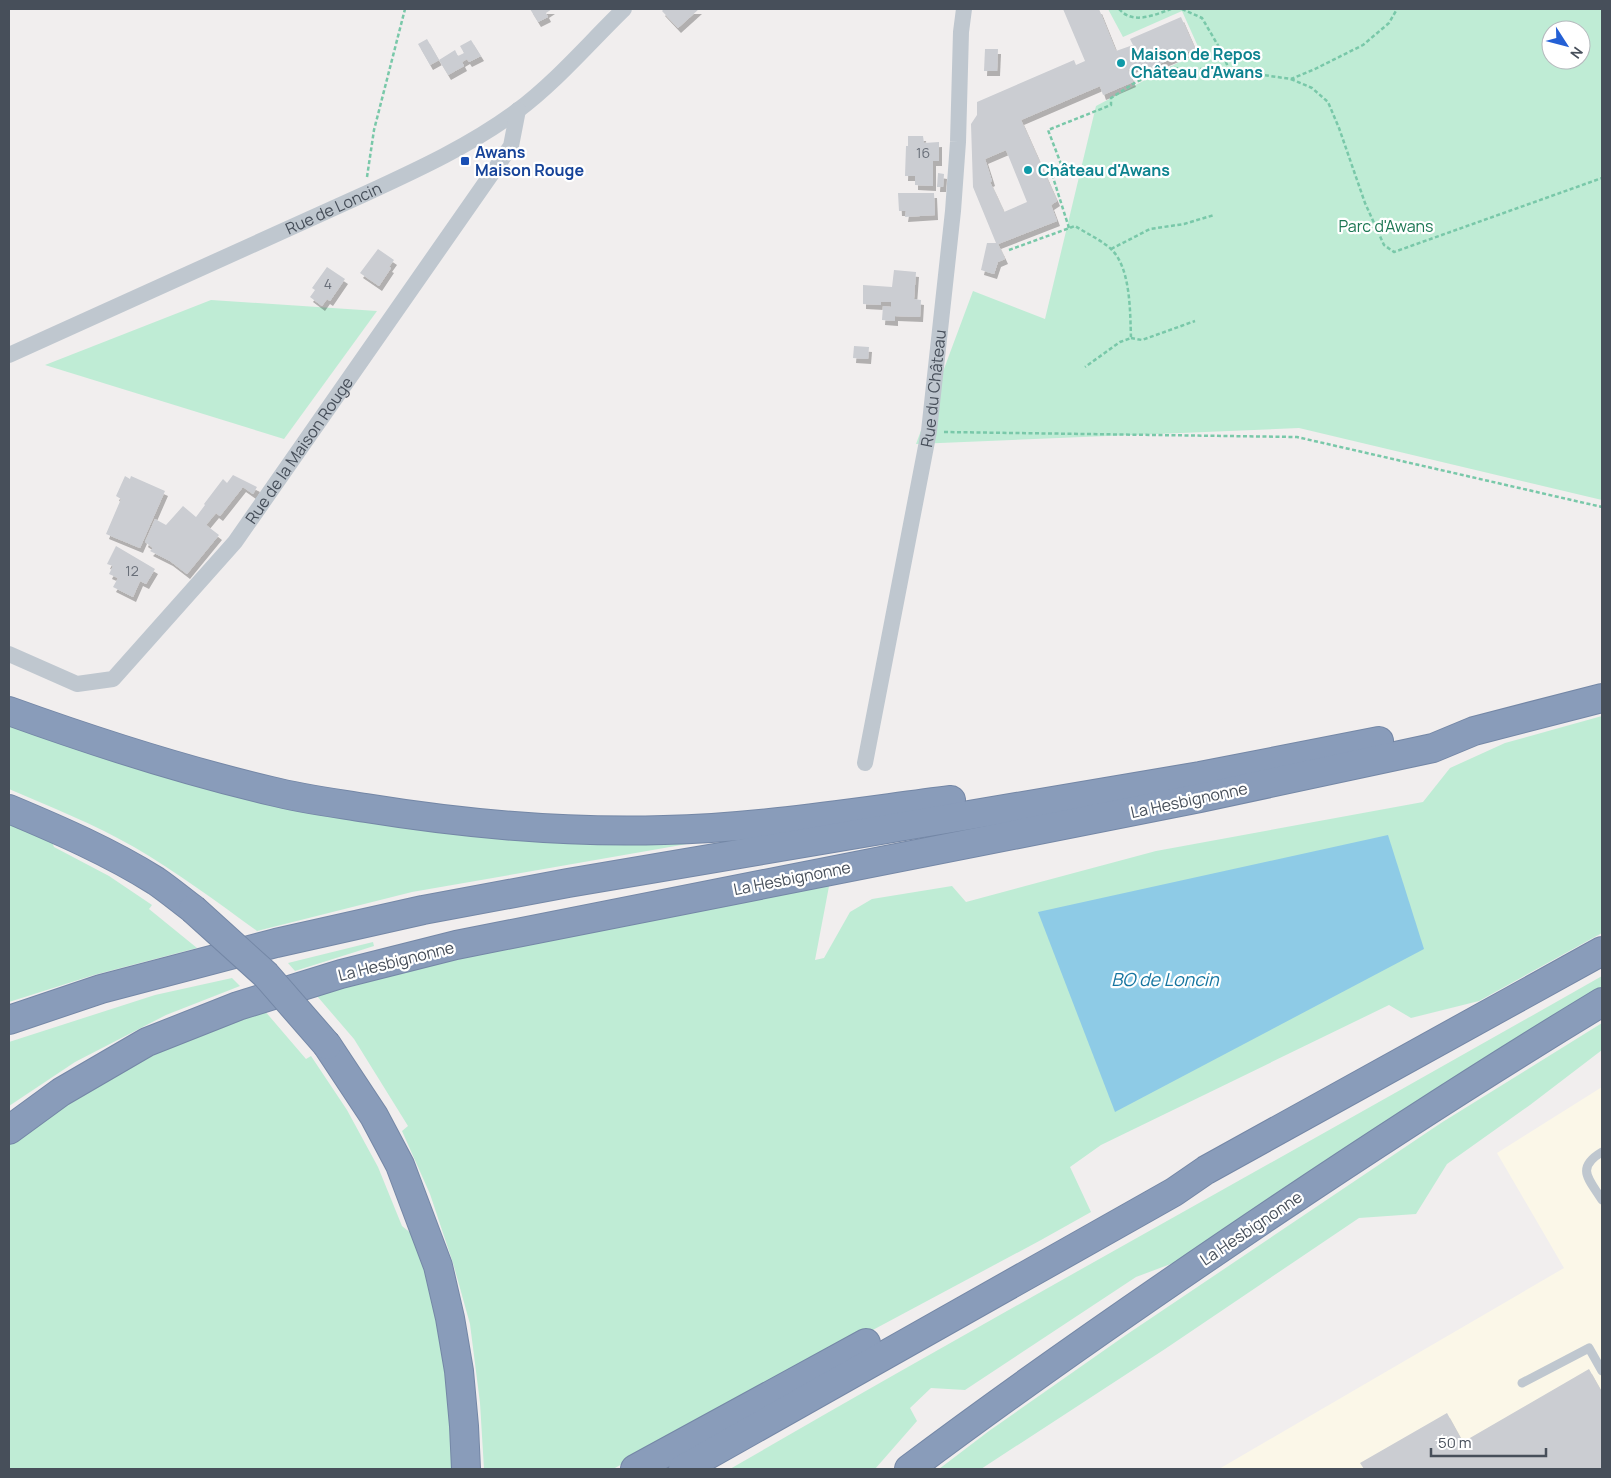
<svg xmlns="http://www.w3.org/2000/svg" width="1611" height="1478" font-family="Manrope,sans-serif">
<defs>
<filter id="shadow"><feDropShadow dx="3" dy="5" stdDeviation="0" flood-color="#0004"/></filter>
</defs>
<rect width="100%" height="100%" fill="#f1eeee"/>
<path fill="#fbf7e8" d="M1602 1087V1469H1219L1564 1268 1497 1153Z"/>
<g fill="#bfecd5" fill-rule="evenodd">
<path d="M1108 9H1602V500L1299 428 916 444 973 291 1045 319 1096 106 1200 51 1182 11 1123 37ZM1551 30H1581V60H1551Z"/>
<path d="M211 300 377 311 284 439 45 365Z"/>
<path d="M1602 716V933L1479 1001 1411 1018 1389 1005 1101 1145 1070 1167 1091 1212 1041 1240 613 1469H484L480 1403 470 1324 453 1263 430 1194 402 1131 408 1126 354 1039 317 996 356 983 411 968 830 881 815 960 824 958 850 912 872 899 952 886 966 902 1156 851 1423 802 1450 768 1505 743Z"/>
<path d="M9 723 148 770 686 839 687 844 412 892 257 931C217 902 177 872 134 847 94 824 51 807 9 789Z"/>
<path d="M9 821 50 838 54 847 109 876 152 905 149 909 197 948 94 975 9 1002Z"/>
<path d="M373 942 374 946 295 971 288 963Z"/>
<path d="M1602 976V991L1184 1259 1136 1277 965 1390 931 1388 910 1408 917 1421 875 1469H730C1019 1302 1312 1141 1602 976Z"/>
<path d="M232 978 240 986 166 1015 75 1062 9 1106V1042L155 995Z"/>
<path d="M264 1010 306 1059 311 1056 347 1110 378 1167 402 1226 417 1238 439 1310 455 1469H9V1143L36 1121 162 1046Z"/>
<path d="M1602 1023V1050L1530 1105 1447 1164 1416 1214 1359 1218 1165 1349 981 1469H939L989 1431 1126 1335 1441 1123Z"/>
</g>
<path fill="#8ecbe6" d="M1388 835 1424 949 1115 1112 1038 912Z"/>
<g fill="#cbcdd2" fill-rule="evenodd" filter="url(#shadow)">
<path d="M530 9H552L546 13 548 17 538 22Z"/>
<path d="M664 9H699L678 28 662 11Z"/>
<path d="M1063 9H1099L1116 51 1133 45 1130 39 1181 17 1195 49 1142 71 1139 65 1128 70 1133 82 1103 95 1100 86 1021 120 1057 201 1051 205 1057 221 998 244 1005 259 998 262 994 274 981 270 987 243H996L973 187 971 124 977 115V102L1074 60 1076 65 1085 61ZM1006 150 1027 202 1004 212 990 182 992 181 985 159Z"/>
<path d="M427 39 439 60 455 50 458 56 464 53 460 46 471 40 481 56 469 62 467 59 462 62 464 66 448 75 439 60 430 65 418 44Z"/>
<path d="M985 49H998L997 71H984Z"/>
<path d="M908 136H923L924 143 939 142V161H933V186L915 185V176H905L906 146H908Z"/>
<path d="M938 173 944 174 943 187H937Z"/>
<path d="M898 193H934L935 215 905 217 906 211H899Z"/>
<path d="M378 249 394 260 389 267 391 268 379 286 360 273Z"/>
<path d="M327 267 345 279 330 301 327 299 322 306 310 297 315 290 312 288Z"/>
<path d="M894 270 916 272 914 299 921 300 920 317 895 316V321L882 320 883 306 891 307V302H881V305L863 304V285L892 287Z"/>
<path d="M854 346 869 347 868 359 853 358Z"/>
<path d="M233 475 257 487 253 494 243 487 220 516 216 513 206 525 219 535 187 574 170 561 150 551 153 548 145 542 155 519 166 525 183 506 196 517 205 505 204 504 223 479 227 483Z"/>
<path d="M125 476 130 479 131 476 165 491 140 548 106 534 121 499 116 496Z"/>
<path d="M116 546 155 569 146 584 140 581 133 597 113 587 118 578 109 574 113 566 107 564Z"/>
<path d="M1589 1369 1602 1392V1469H1364L1360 1463 1447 1413 1463 1442Z"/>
</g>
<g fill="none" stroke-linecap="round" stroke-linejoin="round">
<g stroke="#7487a6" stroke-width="30">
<g id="motorway">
<path d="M9 711C95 742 182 770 271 791 303 799 335 803 366 808 465 824 564 833 664 830 760 828 856 812 951 800"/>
<path d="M9 809C59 830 110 852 156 881 169 890 181 900 193 909"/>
<path d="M9 1020 101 989 276 943 423 910 568 883 1200 776 1379 741"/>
<path d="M327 1045 374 1116 400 1165 438 1266 450 1318 459 1371 464 1426 466 1469"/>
<path d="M9 1130 61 1092 147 1042 238 1006 341 974 456 945 1200 798 1433 748 1474 731 1602 698"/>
<path d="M635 1469 866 1343"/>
<path d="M683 1469 1174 1192 1206 1170 1602 951"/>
<path d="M909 1469C1030 1378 1155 1292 1280 1208 1386 1137 1493 1068 1602 1002"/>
</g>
</g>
<g stroke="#79c8a9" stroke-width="2.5" stroke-dasharray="4 2.5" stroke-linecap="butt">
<path d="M1119 9C1133 25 1154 15 1171 9"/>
<path d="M1182 9 1202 18 1223 54 1229 70 1291 79 1315 69 1363 45 1389 23 1397 9"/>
<path d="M1291 79 1312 88 1328 102 1339 128 1365 203 1384 245 1394 252 1602 178"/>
<path d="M367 177 374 130 405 9"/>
<path d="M1069 228 1051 171 1061 164 1048 130 1111 105V98L1136 82 1171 68 1229 70"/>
<path d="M1111 249 1150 229 1184 224 1214 215"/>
<path d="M1009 250 1075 226C1086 233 1101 240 1111 249 1131 268 1130 312 1131 338L1120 342 1085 367"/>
<path d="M1131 338 1142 340 1195 321"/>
<path d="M944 432 1297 437 1602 507"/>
</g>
<g stroke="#bfc7cf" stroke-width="9">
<path d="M1602 1152C1575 1168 1589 1179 1602 1200"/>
<path d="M1522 1383 1589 1348 1602 1371"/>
</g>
<g stroke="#bfc7cf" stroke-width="16">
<path id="s1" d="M9 355 367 193C419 169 471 145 517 111 556 82 589 43 624 9"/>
<path id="s2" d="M9 654 77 684 113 679 235 542 511 146 518 110"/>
<path id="s3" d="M865 763 929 431 953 211 958 142 961 32 964 9"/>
</g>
<use href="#motorway" stroke="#899cba" stroke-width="28"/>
<g stroke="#7487a6" stroke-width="30" stroke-linecap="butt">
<path id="motorway-bridge" d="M193 909 266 975 327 1045"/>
</g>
<use href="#motorway-bridge" stroke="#899cba" stroke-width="28"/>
</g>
<g fill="#0f9aa8" stroke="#fff" stroke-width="2">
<circle cx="1121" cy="63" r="5"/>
<circle cx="1028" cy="170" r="5"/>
</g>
<rect fill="#1a4fb4" stroke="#fff" stroke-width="2" x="460" y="156" width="10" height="10" rx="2.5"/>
<g text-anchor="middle" stroke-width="4.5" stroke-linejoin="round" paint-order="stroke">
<g font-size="14" fill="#686e78">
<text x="923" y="158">16</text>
<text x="328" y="289">4</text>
<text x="132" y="576">12</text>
</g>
<g font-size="16" font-weight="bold" fill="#0d838f" stroke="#fff" text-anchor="start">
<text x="1131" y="60">Maison de Repos<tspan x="1131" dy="18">Château d'Awans</tspan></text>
<text x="1038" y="176">Château d'Awans</text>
</g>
<g font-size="16" font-weight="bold" fill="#164399" stroke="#fff" text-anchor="start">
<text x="475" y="158">Awans<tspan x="475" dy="18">Maison Rouge</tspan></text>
</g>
<g font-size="16" fill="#474f5a" stroke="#fff">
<text dy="6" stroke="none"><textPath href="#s1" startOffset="356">Rue de Loncin</textPath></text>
<text dy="6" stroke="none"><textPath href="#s3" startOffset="381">Rue du Château</textPath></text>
<text dy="6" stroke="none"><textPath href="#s2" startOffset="406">Rue de la Maison Rouge</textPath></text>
<text transform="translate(1189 800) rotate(-12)" y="6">La Hesbignonne</text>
<text transform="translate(792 878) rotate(-11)" y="6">La Hesbignonne</text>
<text transform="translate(396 961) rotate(-14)" y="6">La Hesbignonne</text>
<text transform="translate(1251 1228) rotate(-34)" y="6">La Hesbignonne</text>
</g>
<g font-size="16" fill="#1c7753" stroke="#fff">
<text x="1386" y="232">Parc d'Awans</text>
</g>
<g font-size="18" font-style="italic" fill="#1575a0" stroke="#fff">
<text x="1165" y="986">BO de Loncin</text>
</g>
</g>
<rect width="1611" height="1478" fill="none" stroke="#474f5a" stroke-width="20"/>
<g transform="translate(1566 45) rotate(126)"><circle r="24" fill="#ffffff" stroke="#b5b9bd"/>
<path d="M0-4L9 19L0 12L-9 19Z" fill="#2460d5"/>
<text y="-8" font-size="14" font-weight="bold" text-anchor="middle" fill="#474f5a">N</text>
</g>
<path d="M1431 1448v8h115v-8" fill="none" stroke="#474f5a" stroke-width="2.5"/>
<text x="1438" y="1448" font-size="15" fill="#474f5a" stroke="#ffffff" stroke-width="4" paint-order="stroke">50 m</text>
</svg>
